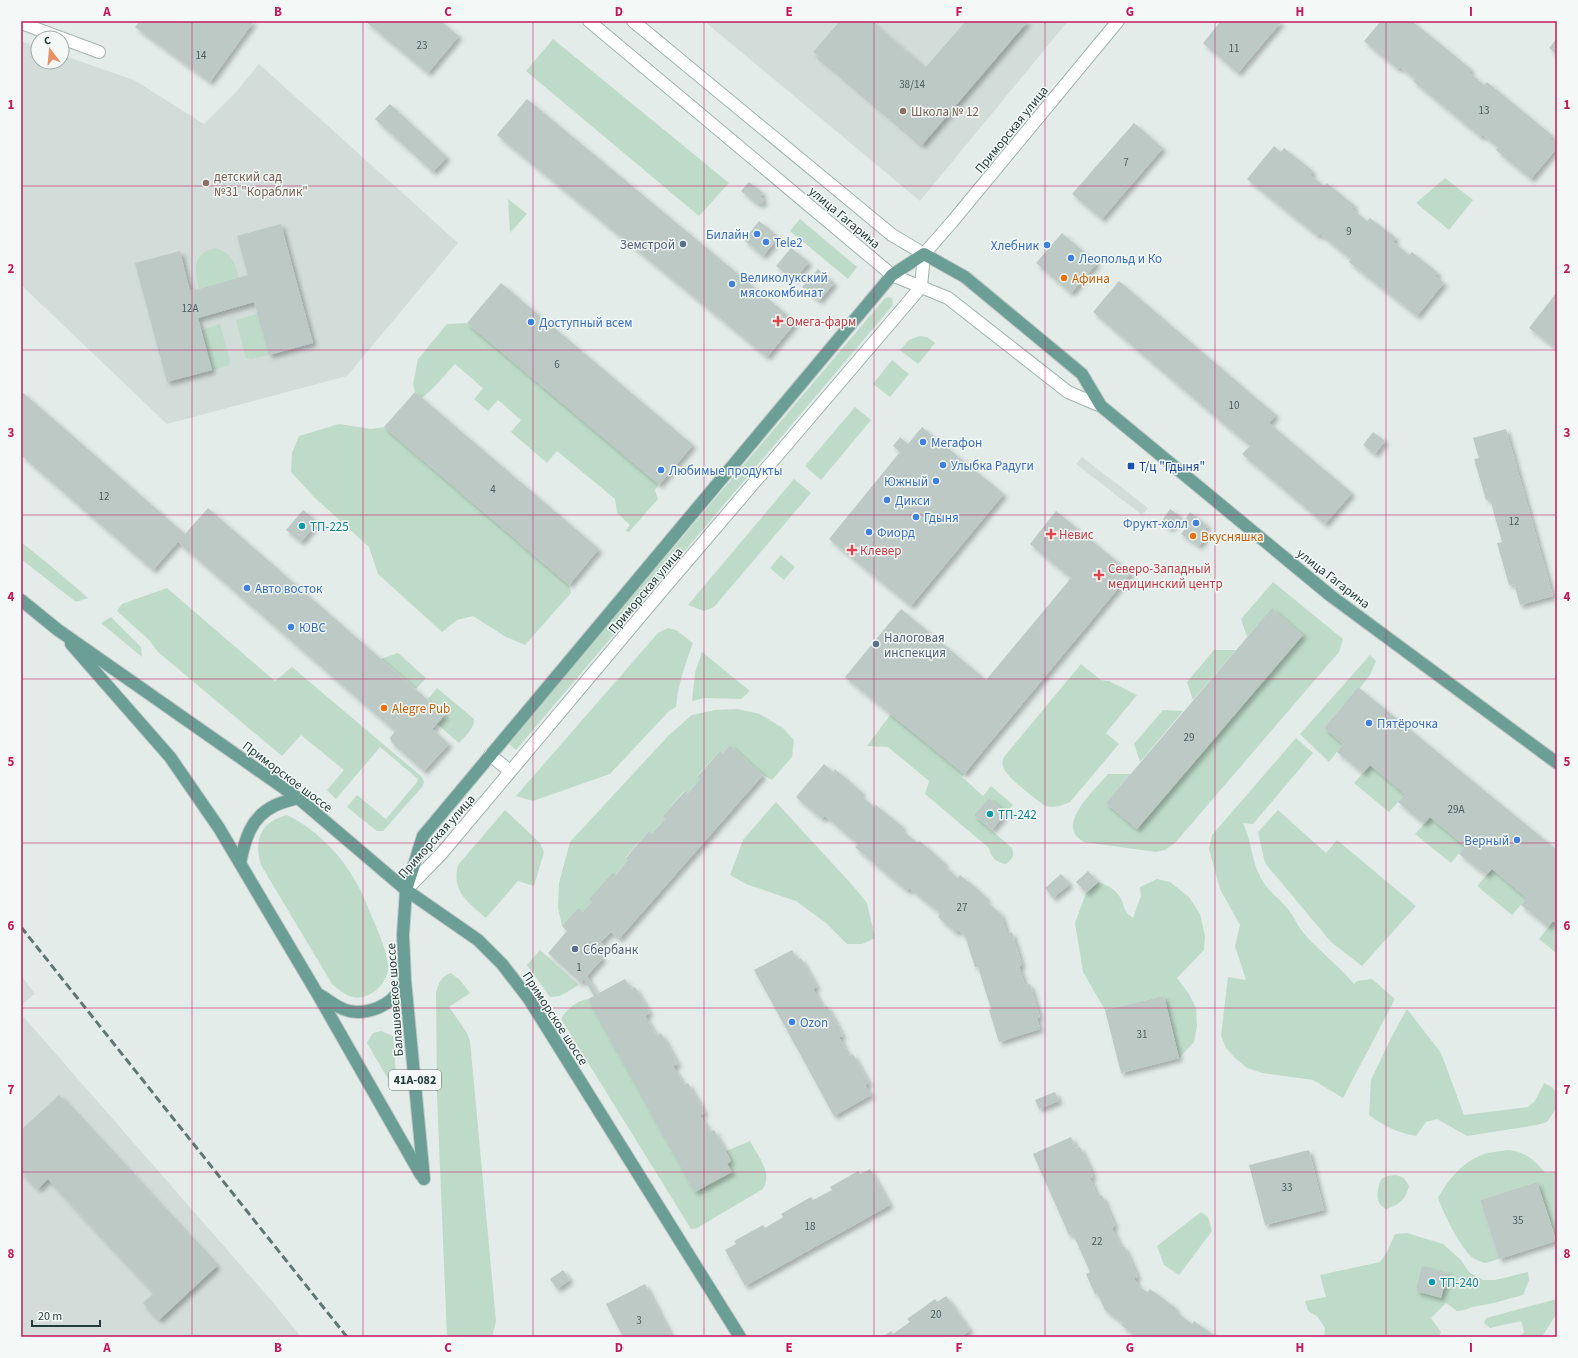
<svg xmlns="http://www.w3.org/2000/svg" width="1578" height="1358" font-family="'Source Sans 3',sans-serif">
<defs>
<filter id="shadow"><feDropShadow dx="3.5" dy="3.5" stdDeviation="2" flood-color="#0004"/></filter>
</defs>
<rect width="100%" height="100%" fill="#e3ece9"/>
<g fill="#d2dcd8">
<path d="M704 21H1068L920 201Z"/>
<path d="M21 41 38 47V62H62V55L134 80 204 124 237 91 259 64 458 243 347 376 167 424 21 285Z"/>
<path d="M1082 457 1148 508 1142 515 1076 464Z"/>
<path d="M21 975 35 994 21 1005Z"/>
<path d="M21 1014 271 1300 301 1337H21Z"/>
</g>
<g fill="#bedbc9">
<path d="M553 39 729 183 699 216 526 71Z"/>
<path d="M1445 178 1473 200 1449 230 1416 203Z"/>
<path d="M508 199 527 214 510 233Z"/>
<path d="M800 219 857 267 848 279 790 231Z"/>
<path d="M216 248C233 255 234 261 239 278L199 289C195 269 191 253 216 248Z"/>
<path d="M888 297 892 298 893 305 516 750 508 743 885 298Z"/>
<path d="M258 314 269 355 251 359 246 358 236 320Z"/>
<path d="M467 323 659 484 655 490 658 499 629 532 625 531 630 525 617 513 615 499 557 451 547 463 511 432 521 420 498 400 488 411 474 399 483 388 455 364 435 386 422 398 415 392 413 384 418 359 447 324Z"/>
<path d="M220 324 230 361 228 366 212 370 201 330Z"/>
<path d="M919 336 927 337 935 343 918 364 900 350 909 340Z"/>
<path d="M892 360 909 374 890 397 873 384Z"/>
<path d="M855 407 871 420 821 480 805 466Z"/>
<path d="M339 424 371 429 384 427 569 585 571 593 525 645 506 637 473 616 457 620 442 632 378 574 369 547 314 497 291 472 292 453 299 436Z"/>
<path d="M794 479 811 493 714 607 704 611 688 605Z"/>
<path d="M21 542 51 566 88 598 76 602 21 559Z"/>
<path d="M781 555 795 567 784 580 770 568Z"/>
<path d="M1273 582 1343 639 1339 652 1175 843 1165 850 1156 852 1084 842C1053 826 1096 789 1108 774H1131L1106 803 1137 829 1302 635 1272 609 1247 637 1241 619Z"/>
<path d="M167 588 275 681 292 667 422 777 424 782 423 786 383 831H377L347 807 357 795 386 819 417 782 418 779 380 747 336 799 327 790 344 770 301 735 282 756 158 652 149 640 117 611 122 604Z"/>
<path d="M111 617 141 647 142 657 101 623Z"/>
<path d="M668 628 676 630 693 643C685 664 678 685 676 707L669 711 610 774 533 801 516 796 658 633Z"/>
<path d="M1214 650H1236L1193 700 1187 682Z"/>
<path d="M702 652 750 691 741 699 705 698 692 701 695 673Z"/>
<path d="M398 653 426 678 416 689 381 659Z"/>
<path d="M1370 655 1376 661 1370 675 1360 688 1358 687 1324 728 1343 744 1329 762 1300 734Z"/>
<path d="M1081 664 1101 680 1109 681 1137 695 1106 733 1119 744 1070 802C1061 806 1055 808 1045 806 1035 798 1005 777 1003 766 1002 763 1003 760 1004 757Z"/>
<path d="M437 688 474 719C475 728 465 736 459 743L437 724 445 715 428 699Z"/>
<path d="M737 709 760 714 783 728 794 740 792 757 772 780 763 775 730 745 723 753 720 751 697 776 700 779 688 793 684 791 662 817 665 819 652 834 649 831 626 857 628 860 616 875 613 872 589 899 592 902 583 912 578 908 562 926 558 908 559 883 570 842 669 735 692 715 715 710Z"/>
<path d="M1163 710 1183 711 1140 762 1134 744Z"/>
<path d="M891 714 964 774 962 777 983 796 991 786 1013 805 1006 813 989 798 974 815 1012 848C1015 856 1012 859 1006 864 996 863 991 857 989 848L925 794 929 781 888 747 867 746Z"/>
<path d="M1296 738 1313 753 1253 824 1243 823C1252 841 1251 862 1262 880 1269 892 1280 899 1288 909 1295 918 1299 929 1307 937 1322 953 1340 967 1354 984L1357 981 1372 979 1395 999 1343 1098 1313 1080 1262 1073 1247 1068 1235 1058 1226 1048 1221 1036 1228 977 1246 980 1235 946 1240 925 1220 889 1209 849 1212 835Z"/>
<path d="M1370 765 1405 794 1389 812 1354 783Z"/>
<path d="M776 802 854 887 867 903 875 938 862 944H847L826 923 796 901 746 884 730 875 743 840Z"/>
<path d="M505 810 540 843 544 852 534 886 518 881 486 918C468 902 451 892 458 865Z"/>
<path d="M1278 810 1326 853 1337 840 1416 906 1362 966 1331 942 1265 863 1258 832Z"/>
<path d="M287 815C311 826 340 853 353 877 362 891 368 908 375 924 380 936 386 950 388 964 390 982 370 1001 353 997 345 996 338 989 332 984L261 865C254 840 260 822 287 815Z"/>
<path d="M1430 817 1465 846 1451 863 1415 834Z"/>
<path d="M1492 869 1527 898 1512 915 1477 886Z"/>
<path d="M1157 879 1170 882 1189 897 1200 914 1205 936 1204 950 1177 978 1189 994 1196 1008 1197 1026 1194 1042 1179 1058 1164 996 1105 1010 1083 972 1075 923 1086 893 1098 882C1107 885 1117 890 1121 899 1125 908 1124 912 1133 918L1141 896 1140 887Z"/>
<path d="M1553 921 1557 924 1556 953 1539 939Z"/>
<path d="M540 950 579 985 560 996 550 997 527 965Z"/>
<path d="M451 973 460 980 470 993 449 1007 467 1033 470 1041 496 1321 492 1337H447L437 1095 436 992C439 983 441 976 451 973Z"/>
<path d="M588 999 732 1171 727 1164 731 1161 726 1151 750 1141C758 1156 773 1173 763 1189L697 1228 691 1229 561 1019C567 1009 576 1001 588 999Z"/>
<path d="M1407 1009 1441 1053 1464 1115 1528 1107 1535 1101 1544 1083 1552 1087 1556 1092 1557 1101 1556 1109 1547 1122 1537 1125 1467 1136 1437 1119 1426 1122 1416 1136C1398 1133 1384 1126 1369 1115L1371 1080 1392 1036Z"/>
<path d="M381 1031 393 1036 397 1089 388 1079 367 1043 373 1033Z"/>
<path d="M1507 1150C1525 1151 1535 1160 1545 1173L1557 1172V1241L1537 1182 1480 1200 1499 1259 1485 1263C1481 1262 1476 1260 1473 1258 1461 1249 1443 1213 1438 1198 1447 1181 1461 1164 1479 1156 1487 1152 1498 1152 1507 1150Z"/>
<path d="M1396 1175 1404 1178 1409 1186C1406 1199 1399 1205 1386 1209 1374 1203 1377 1191 1381 1179L1388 1176Z"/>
<path d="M1201 1212 1208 1217 1212 1231 1179 1275 1164 1265 1157 1246Z"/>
<path d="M1407 1233 1443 1244 1460 1259 1469 1272 1483 1280H1495L1528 1272 1529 1280 1523 1295 1494 1303 1472 1307 1465 1310 1457 1311 1446 1303 1431 1318 1441 1332 1439 1337H1324L1325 1328 1317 1316 1308 1311 1305 1301 1326 1297 1320 1275 1380 1262 1387 1252 1395 1234Z"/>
<path d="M1557 1299V1313L1542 1337H1520L1524 1332 1521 1321 1490 1328 1484 1323 1486 1318Z"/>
</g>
<g fill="#bcc9c5" filter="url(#shadow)">
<path d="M140 21H254L210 82 135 27Z"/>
<path d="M365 21H441L459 36 428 73Z"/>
<path d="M840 21H871L925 68 966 21H1028L922 145 813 52Z"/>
<path d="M1221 21H1282L1238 73 1203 43Z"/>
<path d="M1381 21H1412L1471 69 1469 72 1484 85 1487 82 1553 136 1550 139 1557 144V148L1531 179 1496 150 1498 147 1483 135 1481 137 1413 81 1415 79 1400 67 1398 69 1364 41Z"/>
<path d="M1557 38V55L1549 48Z"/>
<path d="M527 99 796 322 767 357 497 135Z"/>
<path d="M390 104 447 157 433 172 375 119Z"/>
<path d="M1134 123 1163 148 1102 219 1072 194Z"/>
<path d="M1274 146 1281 152 1284 148 1313 171 1310 175 1324 186 1327 183 1355 206 1352 209 1367 221 1370 218 1396 238 1393 242 1409 255 1412 252 1438 273 1435 276 1444 283 1417 316 1349 262 1351 259 1320 234 1318 236 1247 179Z"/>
<path d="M749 182 763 193 760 197 764 199 762 204H758L756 201 755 202 741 191Z"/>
<path d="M759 221 779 237 763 256 744 240Z"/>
<path d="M281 224 313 343 269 355 254 302 198 318 212 370 167 382 135 263 180 251 190 291 199 289 248 275 237 236Z"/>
<path d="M1062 233 1097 263 1071 293 1036 263Z"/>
<path d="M791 248 809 262 794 280 776 266Z"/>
<path d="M818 269 834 283 819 301 802 287Z"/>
<path d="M1119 281 1276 415 1269 423 1352 493 1325 524 1242 454 1250 446 1093 312Z"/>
<path d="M501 283 693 445 659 485 467 323Z"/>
<path d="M1557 292V349L1529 328Z"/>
<path d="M21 391 185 534 208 508 445 715 432 729 449 744 424 771 392 743 390 738 395 731 178 542 153 570 21 455Z"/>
<path d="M415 392 599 549 569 585 384 427Z"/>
<path d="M922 427 1004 494 911 606 829 539 900 452 893 446 900 437 908 444Z"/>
<path d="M1506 429 1553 596 1520 605 1514 584 1509 585 1497 543 1502 542 1490 499 1486 500 1474 459 1479 458 1473 438Z"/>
<path d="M1373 432 1385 441 1375 454 1363 445Z"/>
<path d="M1170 509 1180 516 1170 529 1161 522Z"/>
<path d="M303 510 318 522 301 542 286 530Z"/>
<path d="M1056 511 1131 573 964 774 845 677 901 609 986 680 1071 578 1030 544Z"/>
<path d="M1190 512 1208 526 1201 534 1184 521Z"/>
<path d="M1188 525 1205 538 1199 546 1181 534Z"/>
<path d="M1272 608 1303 635 1137 829 1106 803Z"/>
<path d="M1358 687 1557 850V924L1553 921 1548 927 1521 905 1527 898 1492 869 1486 875 1459 854 1465 846 1430 817 1424 824 1398 802 1405 794 1370 765 1363 773 1337 752 1343 744 1324 728Z"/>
<path d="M730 745 763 775 619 939 611 932 601 942 605 946 598 954 603 958 587 976 597 994 625 979 631 989 635 987 650 1013 645 1016 657 1036 661 1033 678 1064 673 1066 684 1085 688 1083 705 1113 700 1115 710 1132 714 1130 731 1161 727 1164 732 1172 695 1192 588 999 594 996 584 979 581 983 548 953 567 931 562 926 578 908 583 912 592 902 589 899 613 872 616 875 628 860 626 858 649 831 652 834 658 827 665 819 662 817 685 791 688 793 700 779 697 777 720 751 723 753Z"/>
<path d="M824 764 833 772 835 769 862 792 860 795 874 807 876 805 903 827 901 830 918 843 920 841 937 856 945 863 943 865 958 878 960 875 975 887 987 898 985 900 1001 914 1007 934 1012 932 1022 965 1019 966 1025 985 1030 984 1040 1017 1037 1018 1040 1029 999 1042 989 1010 991 1009 978 967H975L965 936 958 930 956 933 938 917 940 913 909 888 907 891 855 847 858 844 825 816 822 819 796 797Z"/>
<path d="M989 798 1006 813 992 830 974 815Z"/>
<path d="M1088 871 1098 882 1086 893 1076 882Z"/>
<path d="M1061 874 1070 884 1053 898 1045 888Z"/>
<path d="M792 950 797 960 801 958 817 987 813 989 823 1007 827 1006 843 1036 839 1037 849 1056 853 1054 869 1083 865 1085 871 1095 834 1116 754 970Z"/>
<path d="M1164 996 1179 1058 1121 1073 1105 1010Z"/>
<path d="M1055 1092 1059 1101 1039 1109 1035 1100Z"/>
<path d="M59 1095 217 1266 159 1320 143 1303 154 1293 48 1179 38 1189 21 1171V1130Z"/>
<path d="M1071 1137 1076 1148 1080 1147 1090 1168 1093 1177 1090 1178 1098 1197 1102 1195 1115 1226 1112 1228 1121 1247 1124 1246 1138 1277 1134 1278 1139 1287 1148 1292 1150 1289 1177 1309 1175 1311 1192 1324 1194 1321 1217 1337H1137L1121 1325 1123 1323 1105 1310 1097 1293 1095 1294 1086 1274 1090 1272 1073 1234 1069 1235 1033 1154Z"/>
<path d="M1309 1150 1324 1210 1265 1225 1249 1165Z"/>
<path d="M870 1169 890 1205 745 1286 725 1250 736 1244 734 1241 763 1225 765 1228 783 1217 781 1214 811 1197 813 1200 832 1190 830 1187 858 1171 860 1174Z"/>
<path d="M1537 1182 1556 1241 1499 1259 1480 1200Z"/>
<path d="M1422 1266 1448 1273 1441 1298 1416 1291Z"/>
<path d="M563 1270 570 1280 557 1289 550 1279Z"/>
<path d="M645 1284 672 1337H623L606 1304Z"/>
<path d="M946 1296 970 1330 961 1337H882L891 1331 893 1334 910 1322 907 1319 935 1299 937 1302Z"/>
</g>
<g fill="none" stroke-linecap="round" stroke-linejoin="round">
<g stroke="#a6b4b0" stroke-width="14">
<g id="street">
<path d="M21 23 99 52"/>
<path d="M490 755 510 771"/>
</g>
</g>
<g stroke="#9fb4ae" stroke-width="14">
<g id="secondary">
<path d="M589 21 892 275 948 298 1068 392 1101 406"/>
<path d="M633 21 892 235 924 254"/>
<path d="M406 890 442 853 660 593 921 287 924 254 952 222 1118 21"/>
</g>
</g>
<g stroke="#c2c8c7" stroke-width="14">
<g id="primary">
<path d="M21 600 58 630 298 798 406 890 478 940 502 964 529 999 740 1337"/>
<path d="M71 644 170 757 219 828 317 993 421 1175"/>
<path d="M240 863C245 839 251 817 274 806 281 802 291 800 298 798"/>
<path d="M320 995C327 999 334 1005 341 1008 357 1016 377 1011 391 1000 396 996 401 987 405 980"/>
<path d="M424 1179 405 980 403 935 406 890 423 836 892 275 924 254 965 277 1082 374 1101 406 1331 596 1557 763"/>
</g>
</g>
<use href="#street" stroke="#fff" stroke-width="12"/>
<use href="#secondary" stroke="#fff" stroke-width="12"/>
<use href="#primary" stroke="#6b9e95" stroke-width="12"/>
<path stroke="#5f7773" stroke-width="3" stroke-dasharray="8 4" stroke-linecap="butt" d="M21 927 347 1337"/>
</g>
<path fill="none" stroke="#c2185b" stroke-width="1" stroke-opacity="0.55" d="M192 21V1337M363 21V1337M533 21V1337M704 21V1337M874 21V1337M1045 21V1337M1215 21V1337M1386 21V1337M21 186H1557M21 350H1557M21 515H1557M21 679H1557M21 843H1557M21 1008H1557M21 1172H1557"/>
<g fill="#8d6e63" stroke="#f4f9f7" stroke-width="1.5">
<circle cx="903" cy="111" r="4"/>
<circle cx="206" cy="183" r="4"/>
</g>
<g fill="#3f7fe0" stroke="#f4f9f7" stroke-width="1.5">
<circle cx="757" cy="234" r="4"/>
<circle cx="766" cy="242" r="4"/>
<circle cx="1047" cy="245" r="4"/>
<circle cx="1071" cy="258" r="4"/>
<circle cx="732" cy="284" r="4"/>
<circle cx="531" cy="322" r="4"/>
<circle cx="923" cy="442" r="4"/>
<circle cx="943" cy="465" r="4"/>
<circle cx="661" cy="470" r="4"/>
<circle cx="936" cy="481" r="4"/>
<circle cx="887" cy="500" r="4"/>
<circle cx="916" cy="517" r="4"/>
<circle cx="1196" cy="523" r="4"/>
<circle cx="869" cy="532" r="4"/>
<circle cx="247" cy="588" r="4"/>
<circle cx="291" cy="627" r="4"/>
<circle cx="1369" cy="723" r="4"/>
<circle cx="1517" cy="840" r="4"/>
<circle cx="792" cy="1022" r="4"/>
</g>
<g fill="#5c6f8a" stroke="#f4f9f7" stroke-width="1.5">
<circle cx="683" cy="244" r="4"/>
<circle cx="876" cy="644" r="4"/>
<circle cx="575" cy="949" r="4"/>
</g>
<g fill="#e8710a" stroke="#f4f9f7" stroke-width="1.5">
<circle cx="1064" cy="278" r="4"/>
<circle cx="1193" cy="536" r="4"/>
<circle cx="384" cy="708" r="4"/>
</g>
<g fill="#e0444e" stroke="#f4f9f7" stroke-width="1.5">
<path d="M776 315h4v4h4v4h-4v4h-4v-4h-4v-4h4z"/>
<path d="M1049 528h4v4h4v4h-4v4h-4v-4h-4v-4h4z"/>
<path d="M850 544h4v4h4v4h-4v4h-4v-4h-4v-4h4z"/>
<path d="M1097 569h4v4h4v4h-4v4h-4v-4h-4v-4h4z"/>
</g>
<rect fill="#1a4fb4" stroke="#f4f9f7" stroke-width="1.5" x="1127" y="462" width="8" height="8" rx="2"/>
<g fill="#0f9aa8" stroke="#f4f9f7" stroke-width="1.5">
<circle cx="302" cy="526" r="4"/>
<circle cx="990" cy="814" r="4"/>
<circle cx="1432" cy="1282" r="4"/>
</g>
<g text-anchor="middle" stroke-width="3" stroke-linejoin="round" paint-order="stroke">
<g font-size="11" fill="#4a5f5b">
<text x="422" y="49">23</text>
<text x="1234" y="52">11</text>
<text x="201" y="59">14</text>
<text x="912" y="88">38/14</text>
<text x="1484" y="114">13</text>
<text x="1126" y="166">7</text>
<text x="1349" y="235">9</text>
<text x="190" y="312">12А</text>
<text x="557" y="368">6</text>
<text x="1234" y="409">10</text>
<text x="493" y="493">4</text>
<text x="104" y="500">12</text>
<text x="1514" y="525">12</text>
<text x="1189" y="741">29</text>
<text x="1456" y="813">29А</text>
<text x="962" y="911">27</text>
<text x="579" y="971">1</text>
<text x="1142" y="1038">31</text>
<text x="1287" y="1191">33</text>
<text x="1518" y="1224">35</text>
<text x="810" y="1230">18</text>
<text x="1097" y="1245">22</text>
<text x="936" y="1318">20</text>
<text x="639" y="1324">3</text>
</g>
<rect fill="#f4f9f7" stroke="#627571" stroke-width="1" x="389" y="1070" width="52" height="20" rx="3"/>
<g font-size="12" font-weight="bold" fill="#243c38">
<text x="415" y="1084">41А-082</text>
</g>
<g font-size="13" fill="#785e54" stroke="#f4f9f7" text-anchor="start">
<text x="911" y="116">Школа № 12</text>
<text x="214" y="181">детский сад<tspan x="214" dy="15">№31 "Кораблик"</tspan></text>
</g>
<g font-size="13" fill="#243c38" stroke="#f4f9f7">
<text transform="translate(1011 129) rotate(-51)" y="5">Приморская улица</text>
<text transform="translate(845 217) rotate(40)" y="5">улица Гагарина</text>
<text transform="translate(1334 578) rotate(38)" y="5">улица Гагарина</text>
<text transform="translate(645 590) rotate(-50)" y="5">Приморская улица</text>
<text transform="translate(288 776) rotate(37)" y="5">Приморское шоссе</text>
<text transform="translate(436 836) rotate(-48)" y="5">Приморская улица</text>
<text transform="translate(394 1000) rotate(-94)" y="5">Балашовское шоссе</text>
<text transform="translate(556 1018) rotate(57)" y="5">Приморское шоссе</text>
</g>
<g font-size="13" fill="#366cbe" stroke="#f4f9f7" text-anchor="start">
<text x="749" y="239" text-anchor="end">Билайн</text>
<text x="774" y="247">Tele2</text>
<text x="1039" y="250" text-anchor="end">Хлебник</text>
<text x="1079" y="263">Леопольд и Ко</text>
<text x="740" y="282">Великолукский<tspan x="740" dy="15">мясокомбинат</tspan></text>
<text x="539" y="327">Доступный всем</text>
<text x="931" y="447">Мегафон</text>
<text x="951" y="470">Улыбка Радуги</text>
<text x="669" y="475">Любимые продукты</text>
<text x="928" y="486" text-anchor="end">Южный</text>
<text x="895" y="505">Дикси</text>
<text x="924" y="522">Гдыня</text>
<text x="1188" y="528" text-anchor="end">Фрукт-холл</text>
<text x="877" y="537">Фиорд</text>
<text x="255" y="593">Авто восток</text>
<text x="299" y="632">ЮВС</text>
<text x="1377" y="728">Пятёрочка</text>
<text x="1509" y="845" text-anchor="end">Верный</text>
<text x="800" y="1027">Ozon</text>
</g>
<g font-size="13" fill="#4e5e75" stroke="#f4f9f7" text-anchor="start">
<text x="675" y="249" text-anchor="end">Земстрой</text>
<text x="884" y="642">Налоговая<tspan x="884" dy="15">инспекция</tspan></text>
<text x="583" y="954">Сбербанк</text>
</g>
<g font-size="13" fill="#c56008" stroke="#f4f9f7" text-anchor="start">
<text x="1072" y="283">Афина</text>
<text x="1201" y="541">Вкусняшка</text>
<text x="392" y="713">Alegre Pub</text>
</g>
<g font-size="13" fill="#be3a42" stroke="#f4f9f7" text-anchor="start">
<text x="786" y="326">Омега-фарм</text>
<text x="1059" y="539">Невис</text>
<text x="860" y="555">Клевер</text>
<text x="1108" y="573">Северо-Западный<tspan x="1108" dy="15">медицинский центр</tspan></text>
</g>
<g font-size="13" fill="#164399" stroke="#f4f9f7" text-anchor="start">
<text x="1139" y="471">Т/ц "Гдыня"</text>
</g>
<g font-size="13" fill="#0d838f" stroke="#f4f9f7" text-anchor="start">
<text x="310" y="531">ТП-225</text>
<text x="998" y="819">ТП-242</text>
<text x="1440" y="1287">ТП-240</text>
</g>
</g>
<rect width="1578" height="1358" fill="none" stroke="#f4f9f7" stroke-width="44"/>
<g transform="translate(50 50) rotate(344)"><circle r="19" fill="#f4f9f7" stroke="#a1adab"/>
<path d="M0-3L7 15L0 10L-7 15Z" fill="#e79166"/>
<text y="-6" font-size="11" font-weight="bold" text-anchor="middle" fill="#243c38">С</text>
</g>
<path d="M32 1320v6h68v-6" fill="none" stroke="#243c38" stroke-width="2"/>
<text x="38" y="1320" font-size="12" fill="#243c38" stroke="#f4f9f7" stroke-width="3" paint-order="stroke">20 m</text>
<rect x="22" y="22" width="1534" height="1314" fill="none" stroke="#c2185b" stroke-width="1.5"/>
<g font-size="13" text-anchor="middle" font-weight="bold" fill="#c2185b">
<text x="107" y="16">A</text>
<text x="278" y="16">B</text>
<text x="448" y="16">C</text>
<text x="619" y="16">D</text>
<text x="789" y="16">E</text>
<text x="959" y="16">F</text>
<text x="1130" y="16">G</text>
<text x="1300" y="16">H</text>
<text x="1471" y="16">I</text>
<text x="11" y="109">1</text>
<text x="1567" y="109">1</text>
<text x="11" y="273">2</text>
<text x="1567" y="273">2</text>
<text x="11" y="437">3</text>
<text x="1567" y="437">3</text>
<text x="11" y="601">4</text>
<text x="1567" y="601">4</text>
<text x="11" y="766">5</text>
<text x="1567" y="766">5</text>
<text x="11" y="930">6</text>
<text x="1567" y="930">6</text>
<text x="11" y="1094">7</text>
<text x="1567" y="1094">7</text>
<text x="11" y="1258">8</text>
<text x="1567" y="1258">8</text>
<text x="107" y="1352">A</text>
<text x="278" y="1352">B</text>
<text x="448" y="1352">C</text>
<text x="619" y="1352">D</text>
<text x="789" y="1352">E</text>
<text x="959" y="1352">F</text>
<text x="1130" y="1352">G</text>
<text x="1300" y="1352">H</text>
<text x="1471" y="1352">I</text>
</g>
</svg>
